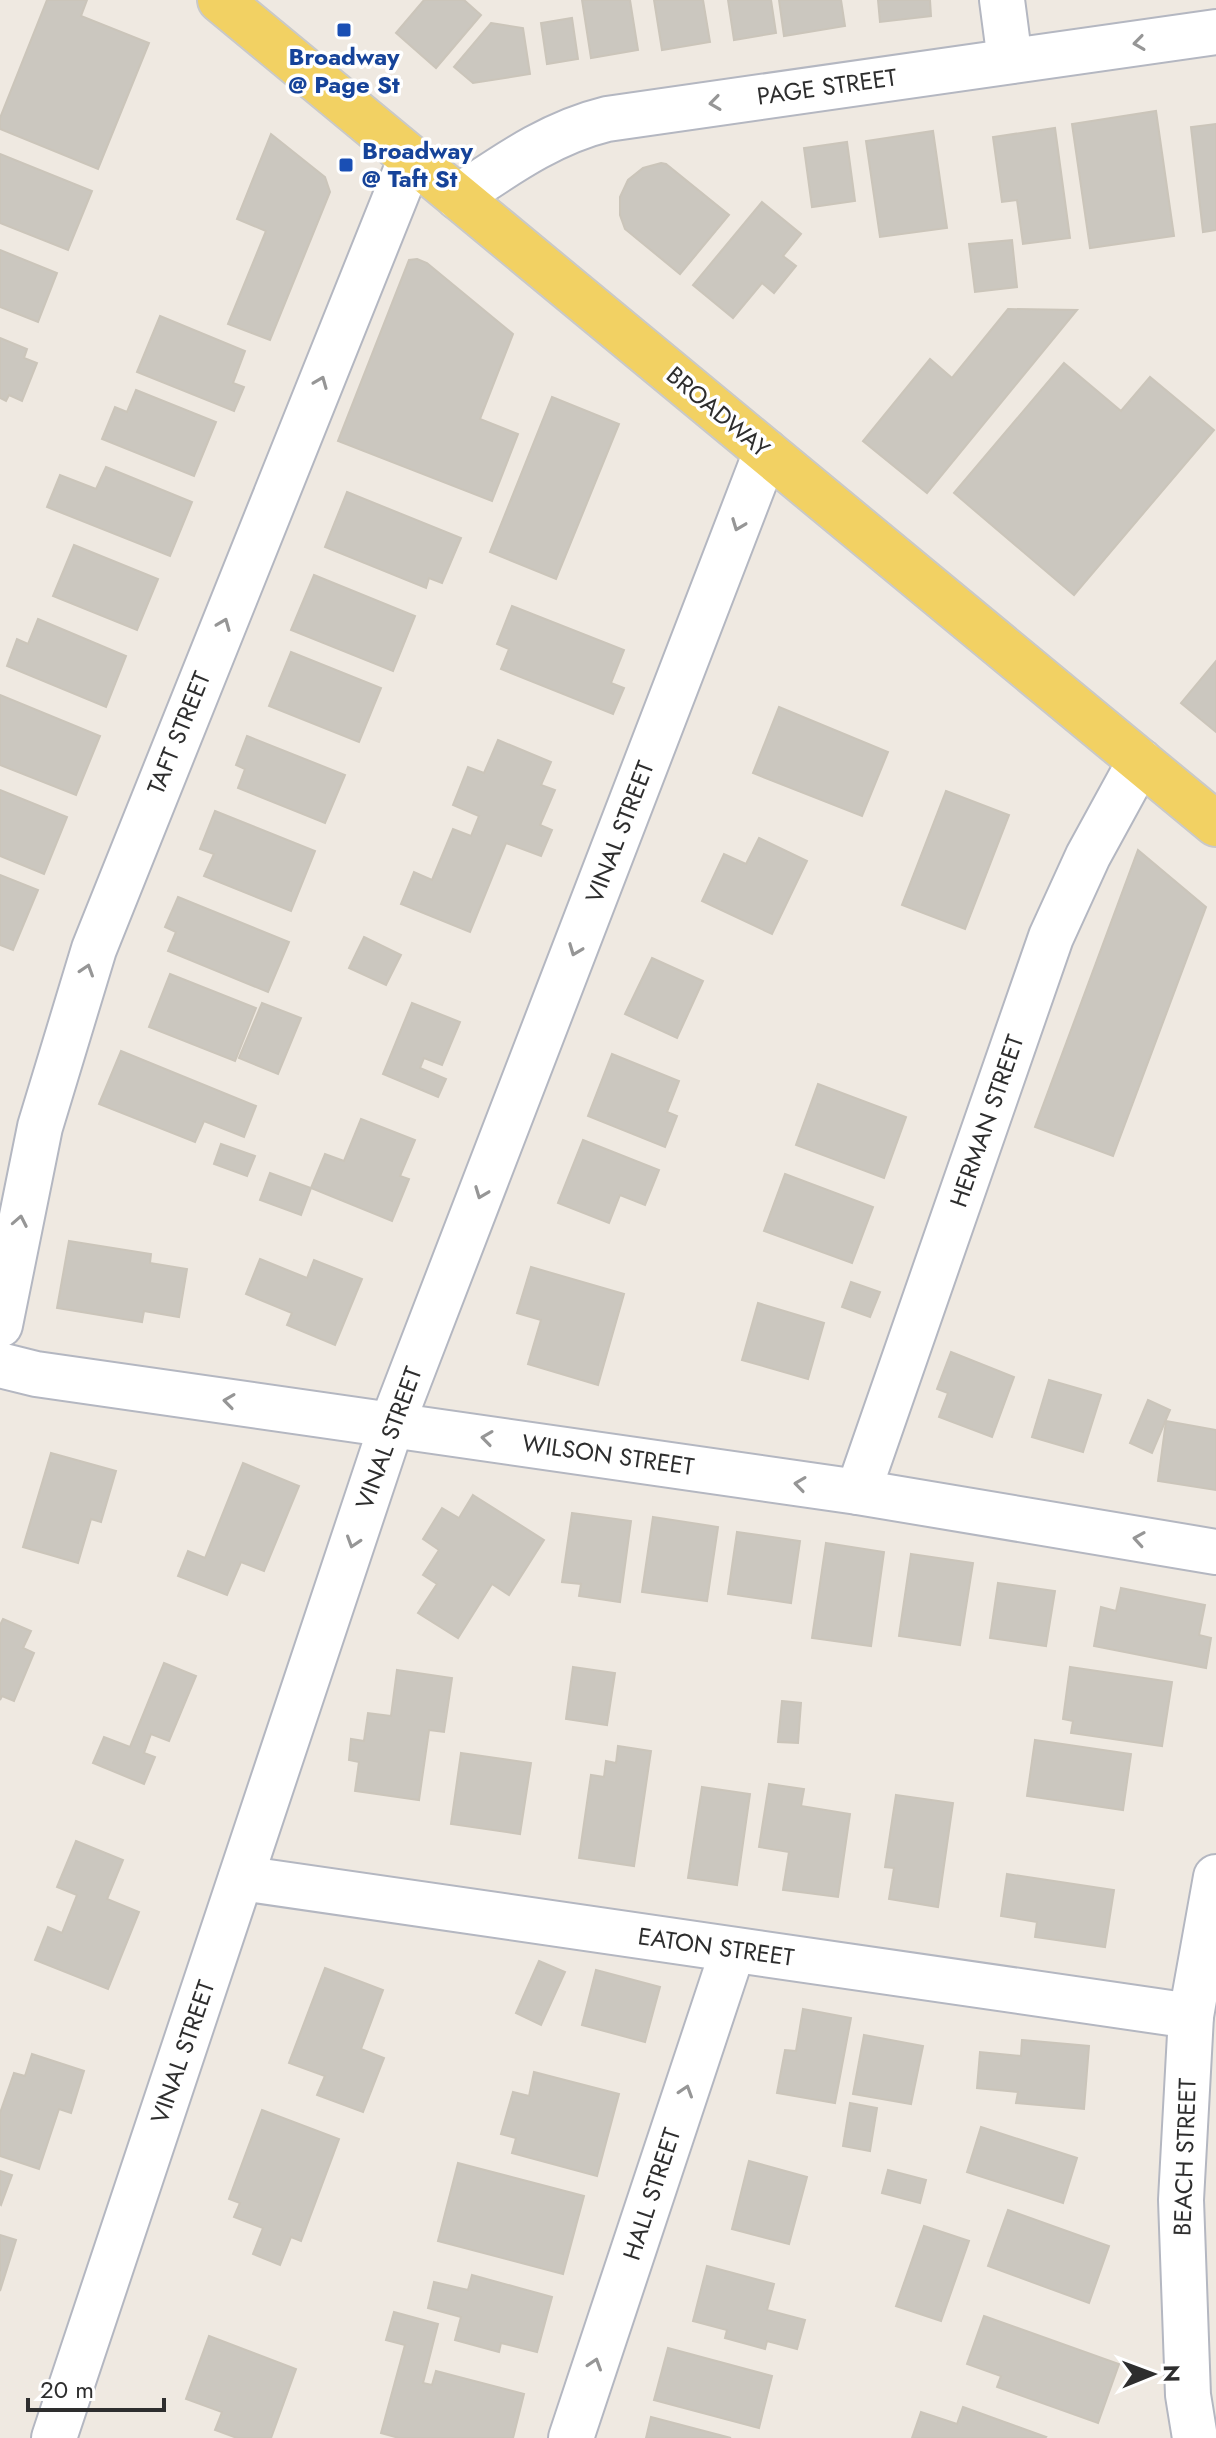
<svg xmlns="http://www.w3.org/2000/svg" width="1216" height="2438" font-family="Jost,sans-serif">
<rect width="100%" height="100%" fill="#efe9e1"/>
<g fill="#cbc7bf" stroke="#cbc5ba" stroke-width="2">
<path d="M47 0H87L81 16 149 43 98 169 0 129V118Z"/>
<path d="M424 0H464L481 15 436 68 396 33Z"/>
<path d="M582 0H630L638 50 591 58Z"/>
<path d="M654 0H703L710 42 662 50Z"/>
<path d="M728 0H771L776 33 734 40Z"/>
<path d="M779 0H841L845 26 784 36Z"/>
<path d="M878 0H930L931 16 880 22Z"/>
<path d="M572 18 578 59 547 64 541 23Z"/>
<path d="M491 23 523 28 530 74 473 83 454 67Z"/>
<path d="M1156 111 1174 236 1090 248 1072 124Z"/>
<path d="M1216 124V230L1203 232 1191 127Z"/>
<path d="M1055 128 1070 238 1023 244 1017 200 1002 202 993 137Z"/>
<path d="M933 131 947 228 880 237 866 141Z"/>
<path d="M271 134 325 177 330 192 270 340 228 324 266 231 237 219Z"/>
<path d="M847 142 855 201 812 207 804 148Z"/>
<path d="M0 154 92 191 68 250 0 223Z"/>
<path d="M661 163 666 164 729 215 680 274 625 229 620 215V197L628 180 643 168Z"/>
<path d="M762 202 801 234 783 256 796 266 774 293 762 283 733 318 693 285Z"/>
<path d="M1012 240 1017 287 975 292 969 244Z"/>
<path d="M0 250 57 273 38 322 0 307Z"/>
<path d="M417 259 427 263 513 334 480 419 518 434 492 501 338 441 409 260Z"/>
<path d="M1008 309 1077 310 927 493 863 441 930 359 952 378Z"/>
<path d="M160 316 245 351 233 383 244 387 234 411 137 372Z"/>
<path d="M0 338 27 349 24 358 37 363 22 401 9 395 6 401 0 398Z"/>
<path d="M1064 363 1121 411 1150 377 1214 430 1074 595 954 493Z"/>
<path d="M136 390 216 422 194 476 102 439 115 407 127 412Z"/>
<path d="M552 397 619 424 556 579 490 552Z"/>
<path d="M106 467 192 502 170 556 47 507 60 475 96 489Z"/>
<path d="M347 492 461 538 442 583 429 578 426 588 325 547Z"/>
<path d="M74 545 158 579 137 630 53 596Z"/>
<path d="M314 575 415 616 393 671 291 630Z"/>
<path d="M512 606 624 650 611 683 624 688 613 714 501 669 509 649 497 644Z"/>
<path d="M38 619 126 656 106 707 7 666 17 639 28 644Z"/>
<path d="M291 652 381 688 359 742 269 706Z"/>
<path d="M1216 661V732L1181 703Z"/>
<path d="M0 695 100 736 76 795 0 765Z"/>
<path d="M779 707 888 752 862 816 753 773Z"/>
<path d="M247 736 345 775 325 823 238 788 245 769 236 765Z"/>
<path d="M498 740 551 762 541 785 555 790 540 825 552 830 541 856 506 843 470 932 401 904 414 872 432 880 453 829 471 836 479 816 453 805 468 767 484 773Z"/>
<path d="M0 790 67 817 44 874 0 856Z"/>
<path d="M946 791 1009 815 965 929 902 905Z"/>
<path d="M215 811 315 851 291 911 204 876 214 854 200 849Z"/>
<path d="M759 838 807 861 772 934 702 901 724 854 746 864Z"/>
<path d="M1138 850 1206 907 1113 1156 1035 1127Z"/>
<path d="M0 875 38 890 13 950 0 945Z"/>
<path d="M178 897 289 942 268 992 168 951 176 932 165 927Z"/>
<path d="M364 937 401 955 386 985 349 968Z"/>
<path d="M652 958 703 981 677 1038 625 1014Z"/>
<path d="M170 974 256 1008 235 1061 149 1027Z"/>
<path d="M262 1003 301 1018 278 1074 239 1058Z"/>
<path d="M412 1003 460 1022 442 1065 424 1058 420 1068 446 1079 438 1097 383 1074Z"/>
<path d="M121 1051 256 1106 244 1137 204 1121 195 1142 99 1104Z"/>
<path d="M612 1054 679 1081 667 1112 677 1116 665 1147 588 1116Z"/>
<path d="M818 1084 906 1117 884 1178 796 1145Z"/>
<path d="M361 1119 415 1140 400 1176 409 1179 392 1221 311 1188 325 1154 344 1161Z"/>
<path d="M583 1140 659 1170 645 1205 620 1195 609 1223 558 1203Z"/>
<path d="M221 1144 255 1156 247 1176 214 1164Z"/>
<path d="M270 1173 311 1188 301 1215 260 1200Z"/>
<path d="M785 1174 873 1207 852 1263 764 1231Z"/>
<path d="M69 1241 151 1254 150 1263 187 1269 179 1317 144 1311 142 1322 57 1308Z"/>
<path d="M260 1259 307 1278 314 1260 362 1279 335 1345 287 1325 292 1313 246 1294Z"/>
<path d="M531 1267 624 1294 598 1385 528 1364 541 1320 517 1313Z"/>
<path d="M851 1282 880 1292 870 1317 842 1307Z"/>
<path d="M758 1303 824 1323 808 1379 742 1360Z"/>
<path d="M951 1352 1014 1377 992 1437 939 1417 948 1393 937 1389Z"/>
<path d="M1049 1380 1101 1395 1083 1452 1032 1437Z"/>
<path d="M1148 1400 1170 1410 1152 1453 1130 1443Z"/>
<path d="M1166 1421 1216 1430V1490L1158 1481Z"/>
<path d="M51 1453 116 1471 101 1522 91 1519 78 1563 23 1547Z"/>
<path d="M243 1463 299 1486 264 1571 241 1562 227 1595 178 1576 188 1551 205 1558Z"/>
<path d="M473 1495 544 1540 509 1595 492 1584 458 1638 418 1613 437 1584 423 1575 439 1550 423 1539 442 1508 459 1518Z"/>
<path d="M572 1513 631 1521 620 1602 579 1596 581 1584 562 1582Z"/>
<path d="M653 1517 718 1527 707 1601 642 1592Z"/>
<path d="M737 1532 800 1541 791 1603 728 1594Z"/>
<path d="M826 1543 884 1552 871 1646 812 1638Z"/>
<path d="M911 1554 973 1563 960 1645 899 1636Z"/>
<path d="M998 1583 1055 1591 1046 1646 990 1638Z"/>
<path d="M1121 1588 1205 1605 1199 1635 1211 1638 1206 1668 1094 1646 1101 1607 1116 1611Z"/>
<path d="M3 1619 31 1631 23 1648 34 1653 14 1701 2 1696 0 1700V1625Z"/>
<path d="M164 1663 196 1676 169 1741 151 1734 144 1753 155 1757 144 1784 93 1763 104 1737 130 1747Z"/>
<path d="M573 1667 615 1673 607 1725 566 1719Z"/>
<path d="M1070 1667 1172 1682 1162 1746 1071 1733 1073 1721 1063 1719Z"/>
<path d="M397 1670 452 1678 444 1732 429 1730 419 1800 355 1791 359 1762 349 1760 351 1739 364 1741 368 1713 391 1716Z"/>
<path d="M782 1701 801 1703 798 1743 778 1742Z"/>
<path d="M1035 1740 1131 1754 1123 1810 1027 1796Z"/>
<path d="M618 1746 651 1751 634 1866 579 1858 591 1775 604 1777 606 1761 616 1763Z"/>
<path d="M461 1753 531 1763 520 1834 451 1824Z"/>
<path d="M769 1784 804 1789 801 1806 850 1814 838 1897 783 1890 789 1852 759 1847Z"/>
<path d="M702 1787 750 1794 737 1885 688 1878Z"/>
<path d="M896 1795 953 1803 938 1907 889 1899 894 1868 885 1867Z"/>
<path d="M76 1841 123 1860 107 1899 139 1912 108 1989 35 1960 48 1927 62 1933 77 1895 57 1887Z"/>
<path d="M1007 1874 1114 1890 1105 1947 1035 1937 1037 1922 1001 1916Z"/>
<path d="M539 1961 565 1972 541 2025 516 2013Z"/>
<path d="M325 1968 383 1990 361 2049 384 2058 363 2112 317 2095 325 2076 289 2063Z"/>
<path d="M596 1970 660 1987 645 2042 582 2025Z"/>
<path d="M803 2009 851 2018 835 2103 777 2093 785 2050 796 2051Z"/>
<path d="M864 2035 923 2046 911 2104 853 2094Z"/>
<path d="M1022 2040 1089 2046 1084 2109 1016 2103 1018 2092 977 2088 980 2052 1021 2056Z"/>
<path d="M32 2054 84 2071 71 2113 59 2109 39 2169 0 2156V2113L14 2073 25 2076Z"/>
<path d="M534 2072 619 2094 597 2176 512 2153 516 2138 501 2134 513 2092 529 2096Z"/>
<path d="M850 2103 877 2108 870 2151 843 2146Z"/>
<path d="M262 2110 339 2139 301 2241 291 2237 280 2265 253 2254 263 2228 234 2217 240 2203 229 2199Z"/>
<path d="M981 2127 1077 2158 1063 2203 967 2172Z"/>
<path d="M749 2161 807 2177 789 2244 732 2229Z"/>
<path d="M458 2163 584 2196 563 2274 438 2241Z"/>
<path d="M888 2170 926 2180 920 2203 882 2193Z"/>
<path d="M0 2171 12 2175 1 2205 0 2204Z"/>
<path d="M1008 2210 1109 2246 1089 2303 988 2266Z"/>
<path d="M924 2226 969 2241 941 2321 896 2306Z"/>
<path d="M0 2235 16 2240 0 2291Z"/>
<path d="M707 2266 774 2284 767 2310 805 2320 797 2349 767 2341 765 2349 725 2338 727 2330 693 2321Z"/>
<path d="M472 2275 552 2297 537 2352 501 2343 499 2352 455 2340 461 2317 428 2308 434 2282 468 2290Z"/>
<path d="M394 2312 438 2324 423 2383 432 2385 436 2371 524 2394 513 2438H399L381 2433 405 2345 386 2340Z"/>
<path d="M984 2316 1119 2364 1098 2423 997 2387 1001 2376 967 2364Z"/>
<path d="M209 2336 296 2369 271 2438H237L215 2430 222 2412 186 2399Z"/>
<path d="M668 2348 772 2376 759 2428 654 2400Z"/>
<path d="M963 2407 1046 2437 1045 2438H912L921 2412 957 2424Z"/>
<path d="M651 2417 731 2438H646Z"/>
</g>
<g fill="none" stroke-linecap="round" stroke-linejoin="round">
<g stroke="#b4b7c1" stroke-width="48">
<g id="street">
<path d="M1002 0 1010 61"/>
<path d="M458 197C506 165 550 133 607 119L1216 32"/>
<path d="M0 1325 40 1127 94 949 411 158"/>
<path d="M0 1365 36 1374 858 1492 1216 1552"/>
<path d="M858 1492 1051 937 1088 856 1140 761"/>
<path d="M241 1878 1191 2016"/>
<path d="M54 2438 392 1424 766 452"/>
<path d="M571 2438 733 1950"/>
</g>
</g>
<g stroke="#b4b7c1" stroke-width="48">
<path id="secondary" d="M1195 2438 1188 2395 1181 2200 1191 2016 1216 1877"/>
</g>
<g stroke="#c9c9c9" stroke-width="48">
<path id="primary" d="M220 0 1216 824"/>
</g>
<use href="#street" stroke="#fff" stroke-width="44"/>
<use href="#secondary" stroke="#fff" stroke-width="44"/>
<use href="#primary" stroke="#f2d163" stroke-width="44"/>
</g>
<defs><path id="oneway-chevron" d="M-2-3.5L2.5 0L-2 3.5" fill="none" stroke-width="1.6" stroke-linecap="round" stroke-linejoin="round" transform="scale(2)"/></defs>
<g stroke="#969696">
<use href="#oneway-chevron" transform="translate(1139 43) rotate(172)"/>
<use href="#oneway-chevron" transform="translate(715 103) rotate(172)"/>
<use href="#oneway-chevron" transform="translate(321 382) rotate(-68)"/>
<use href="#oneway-chevron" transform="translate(738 525) rotate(111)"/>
<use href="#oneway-chevron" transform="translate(224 624) rotate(-68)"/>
<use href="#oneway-chevron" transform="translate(575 950) rotate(111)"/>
<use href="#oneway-chevron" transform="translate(87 970) rotate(-72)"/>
<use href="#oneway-chevron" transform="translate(481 1193) rotate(111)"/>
<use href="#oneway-chevron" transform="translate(20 1221) rotate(-79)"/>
<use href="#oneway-chevron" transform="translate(229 1401) rotate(-172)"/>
<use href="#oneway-chevron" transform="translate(487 1438) rotate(-172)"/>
<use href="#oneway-chevron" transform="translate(800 1484) rotate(-172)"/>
<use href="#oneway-chevron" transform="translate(1139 1539) rotate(-171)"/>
<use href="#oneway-chevron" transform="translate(353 1542) rotate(108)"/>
<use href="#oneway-chevron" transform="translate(686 2091) rotate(-72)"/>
<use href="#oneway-chevron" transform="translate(595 2364) rotate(-72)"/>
</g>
<g fill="#1a4fb4" stroke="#fff" stroke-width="3">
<rect x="336" y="22" width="16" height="16" rx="4"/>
<rect x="338" y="157" width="16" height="16" rx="4"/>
</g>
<g text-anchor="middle" stroke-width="7" stroke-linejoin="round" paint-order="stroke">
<g font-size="24" font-weight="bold" fill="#164399" stroke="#fff">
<text x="344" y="65">Broadway<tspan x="344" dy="28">@ Page St</tspan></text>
<text x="362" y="159" text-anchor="start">Broadway<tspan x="362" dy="28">@ Taft St</tspan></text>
</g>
<g font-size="24" fill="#2e2e2e" stroke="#fff">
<text transform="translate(827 87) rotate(-8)" y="8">PAGE STREET</text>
<text transform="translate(718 412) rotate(40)" y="8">BROADWAY</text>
<text transform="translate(179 733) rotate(-68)" y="8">TAFT STREET</text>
<text transform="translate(620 832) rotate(-69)" y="8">VINAL STREET</text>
<text transform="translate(987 1121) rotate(-71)" y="8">HERMAN STREET</text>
<text transform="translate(389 1438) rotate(-70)" y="8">VINAL STREET</text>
<text transform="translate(608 1455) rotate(8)" y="8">WILSON STREET</text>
<text transform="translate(716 1947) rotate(8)" y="8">EATON STREET</text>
<text transform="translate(183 2052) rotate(-71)" y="8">VINAL STREET</text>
<text transform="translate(1185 2157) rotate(-88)" y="8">BEACH STREET</text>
<text transform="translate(652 2194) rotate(-72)" y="8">HALL STREET</text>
</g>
</g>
<g transform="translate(1152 2374) rotate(89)" stroke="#ffffff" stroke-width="6" paint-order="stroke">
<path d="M0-6L14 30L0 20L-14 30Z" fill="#2e2e2e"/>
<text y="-12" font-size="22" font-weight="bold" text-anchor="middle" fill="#2e2e2e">N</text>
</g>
<path d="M28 2398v12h136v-12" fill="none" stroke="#2e2e2e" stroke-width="4"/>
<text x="40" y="2398" font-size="24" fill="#2e2e2e" stroke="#ffffff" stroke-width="6" paint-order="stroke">20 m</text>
</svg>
